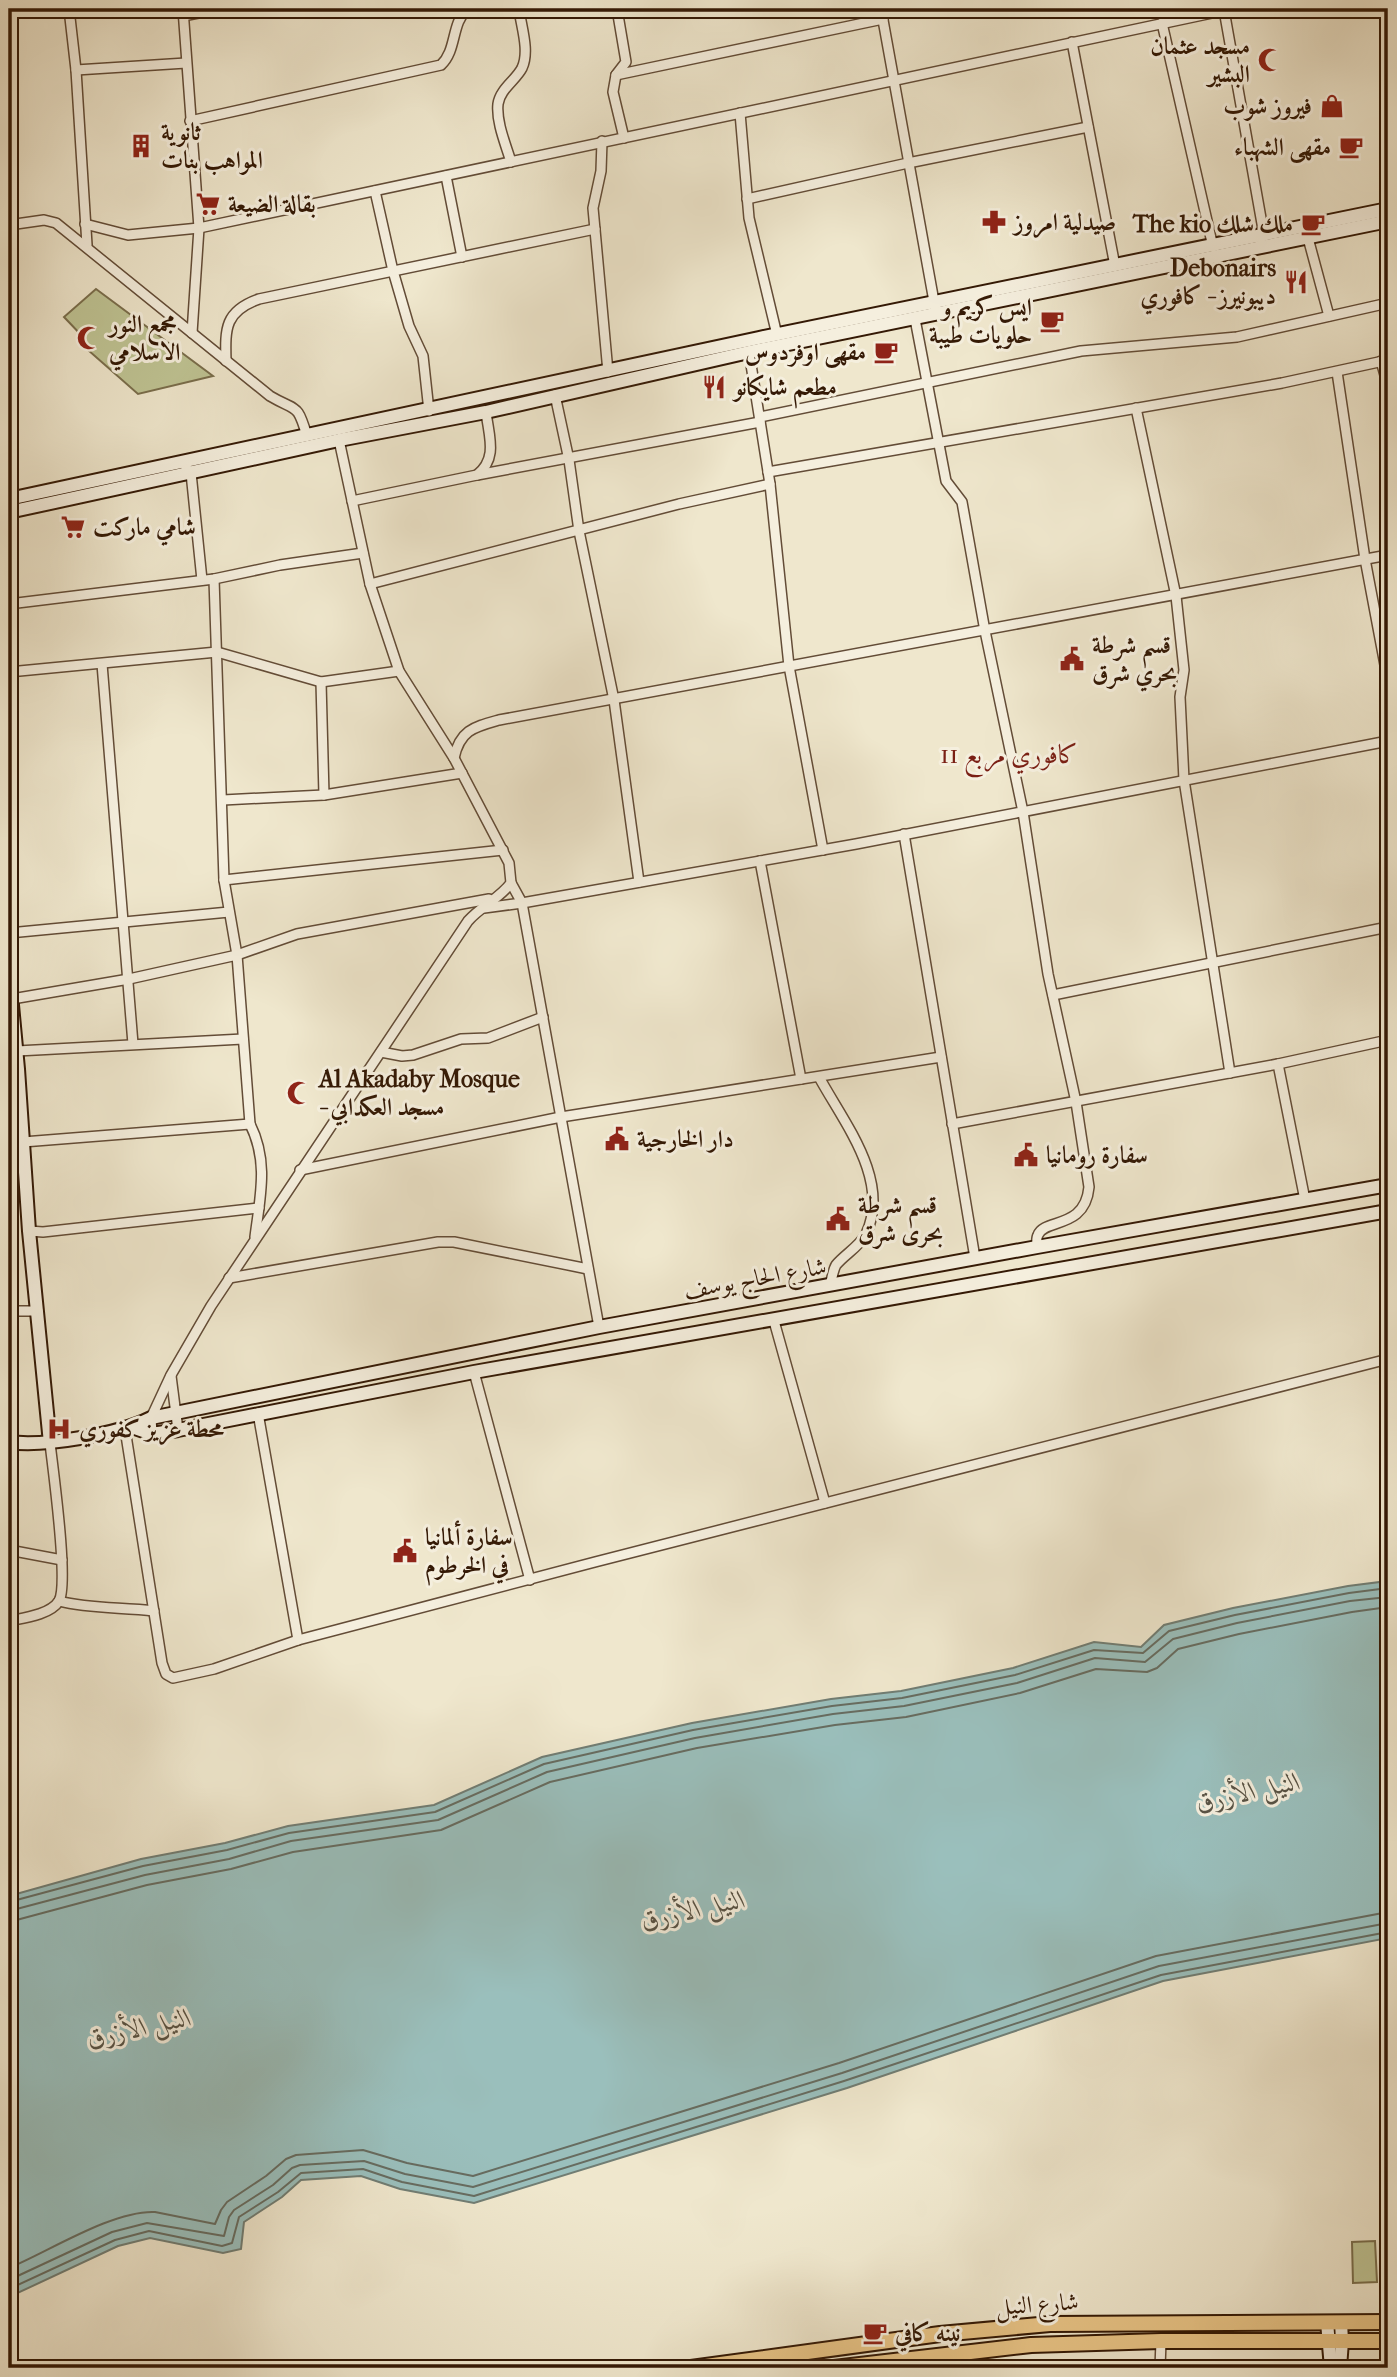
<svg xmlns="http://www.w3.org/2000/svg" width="1397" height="2377" font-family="'IM FELL French Canon',Amiri,serif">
<rect width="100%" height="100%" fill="#efe7cd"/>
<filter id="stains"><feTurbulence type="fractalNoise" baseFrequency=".00286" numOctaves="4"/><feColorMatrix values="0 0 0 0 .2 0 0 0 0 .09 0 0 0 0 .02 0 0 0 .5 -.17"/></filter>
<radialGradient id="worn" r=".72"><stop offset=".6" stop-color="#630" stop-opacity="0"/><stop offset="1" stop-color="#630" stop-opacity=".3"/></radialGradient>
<g fill="#bfc494" stroke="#7a6e4c" stroke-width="2">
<path d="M96 289 213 376 138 394 88 350 85 339 64 317Z"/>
<path d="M1375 2241 1377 2282 1353 2283 1352 2242Z"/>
</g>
<path fill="#9abfbc" stroke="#717d73" stroke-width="2" d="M1388 1581V1938L1163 1981 847 2088 474 2203 400 2189 361 2176 301 2180 282 2197 244 2222 241 2249 223 2253 150 2238 118 2246 9 2297V1896L141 1859 225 1843 288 1826 434 1805 542 1757 692 1723 831 1699 901 1691 1013 1668 1094 1642 1141 1647 1164 1625 1233 1608 1348 1586Z"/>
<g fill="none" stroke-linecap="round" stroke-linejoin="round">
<g stroke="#676c60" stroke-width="2">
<path d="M9 1902 143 1866 227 1850 289 1833 435 1812 544 1764 693 1730 832 1706 902 1698 1015 1675 1094 1650 1143 1653 1169 1631 1235 1615 1349 1593 1388 1588"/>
<path d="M9 1911 145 1875 229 1859 291 1841 438 1820 547 1772 695 1738 833 1714 904 1706 1017 1683 1095 1658 1145 1662 1173 1639 1237 1623 1350 1601 1388 1597"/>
<path d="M9 1922 147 1885 231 1869 293 1852 441 1830 550 1782 697 1748 835 1725 906 1717 1020 1693 1096 1669 1147 1672 1157 1668 1178 1649 1239 1634 1352 1612 1388 1607"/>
<path d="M9 2268C48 2252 113 2210 155 2212L215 2224 221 2210 227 2202 266 2176 286 2159 296 2155 363 2150 407 2163 473 2176 839 2063 1156 1956 1388 1912"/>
<path d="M9 2280 112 2232 147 2223 224 2236 229 2217 234 2210 273 2185 292 2168 300 2165 364 2161 405 2174 473 2187 842 2073 1159 1966 1388 1923"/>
<path d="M9 2289 115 2240 149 2231 222 2246 232 2243 239 2217 278 2192 301 2173 363 2169 402 2182 474 2196 844 2081 1161 1975 1388 1932"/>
</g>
<g stroke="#634c37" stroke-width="12">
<g id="street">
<path d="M69 9 76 70 87 245"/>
<path d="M183 9 199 228 192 333"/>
<path d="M446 9 447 11 454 9"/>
<path d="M617 9 626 62 616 75 613 92 624 138"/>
<path d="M881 9 935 307"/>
<path d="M1224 10 1264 235 1261 239"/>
<path d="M69 12 115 9"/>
<path d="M183 16 218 9"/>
<path d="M1162 23 1213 247"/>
<path d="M1072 42 1115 266"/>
<path d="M76 70 186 63"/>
<path d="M616 75 883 19"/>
<path d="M740 113 749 218 777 335"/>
<path d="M190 121 441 65C457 50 451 24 467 9"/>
<path d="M602 141 601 171 593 208 608 372"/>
<path d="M511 162C506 145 496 122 498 104 500 89 516 80 522 68 530 51 521 26 519 9"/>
<path d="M446 176 462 257"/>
<path d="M375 191 393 271 409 326 423 356 429 411"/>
<path d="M747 199 908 163 1088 127"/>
<path d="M85 224 128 235 199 228 1231 9"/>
<path d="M9 225 44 220 56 223 270 396C297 412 297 402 307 436"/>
<path d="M1308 238 1329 316"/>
<path d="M915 319 946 481 962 502 985 631 1023 812 1048 974 1076 1102 1089 1187C1085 1230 1044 1218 1038 1235 1036 1238 1037 1243 1037 1247"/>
<path d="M749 352 770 484 789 666 823 850"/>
<path d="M226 361C225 328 225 311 259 299L595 229"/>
<path d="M1381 361 1388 386"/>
<path d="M1337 372 1365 559 1388 681"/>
<path d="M555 395 569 460 579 531 614 700 639 882"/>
<path d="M1136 408 1176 596 1184 670 1180 697 1184 780 1230 1073"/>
<path d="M760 417 1081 351 1237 337 1388 303"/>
<path d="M186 468 191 473 202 580"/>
<path d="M768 472 1282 383 1388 360"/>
<path d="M477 475 760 422"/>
<path d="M352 501 477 475C498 458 489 437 486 412"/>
<path d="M214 579 224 880 237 955 250 1124C269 1162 260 1197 255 1237"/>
<path d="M370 584 679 504 770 484"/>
<path d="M9 604 214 579 280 565 363 553"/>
<path d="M102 664 133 1044"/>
<path d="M9 672 217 652 321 682 399 671"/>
<path d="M321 682 324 795"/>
<path d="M454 758C460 730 474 727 499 720L1388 555"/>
<path d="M223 800 324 795 462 773"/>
<path d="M904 834 975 1258"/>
<path d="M760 861 801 1079"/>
<path d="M224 880 503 850"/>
<path d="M511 883 522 903 599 1327"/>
<path d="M484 908 522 903 856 844 1388 741"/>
<path d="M9 933 229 912"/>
<path d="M1053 995 1388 927"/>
<path d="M12 999 129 979 237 955 297 934 489 899"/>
<path d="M17 1051 243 1039"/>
<path d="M381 1052 402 1056 413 1055 461 1039 488 1038 543 1017"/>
<path d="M1278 1064 1305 1200"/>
<path d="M819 1077C844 1123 891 1180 866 1234 859 1247 845 1254 836 1265 833 1270 832 1279 830 1285"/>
<path d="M952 1124 1278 1064 1388 1040"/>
<path d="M23 1142 250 1124"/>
<path d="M300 1170 561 1117 941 1057"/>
<path d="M29 1231 43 1232 259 1208"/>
<path d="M229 1278 438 1242H454L588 1269"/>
<path d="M9 1308 18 1311H38"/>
<path d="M774 1321 825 1503"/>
<path d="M474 1372 530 1580"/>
<path d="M171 1376 178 1430"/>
<path d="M258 1413 298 1640"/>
<path d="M125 1429 162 1663 166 1674 173 1678 214 1669 298 1640 595 1562 1388 1359"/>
<path d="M152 1434 151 1418 171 1375 211 1306 468 921C481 906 499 899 511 883L509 863 454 758 399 671 370 584 339 440"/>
<path d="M9 1550 62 1560"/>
<path d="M59 1601C90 1609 122 1607 154 1611"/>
<path d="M9 1621C23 1618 50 1615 59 1601 69 1583 53 1470 50 1443"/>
<path d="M1160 2368 1161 2341"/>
</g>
</g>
<g stroke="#341905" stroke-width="16">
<g id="secondary">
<path d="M9 499 759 338 1388 209"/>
<path d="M9 512 339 440 486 412 749 352 1388 221"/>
<path d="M9 973 18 1069 29 1231 50 1443"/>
<path d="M132 1427 152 1434 178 1430 474 1372 1388 1211"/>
<path d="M9 1442C44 1447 119 1434 151 1418L599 1327 1037 1247 1388 1185"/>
<path d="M1327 2322 1331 2368"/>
<path d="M1340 2368 1342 2341 1341 2322"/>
</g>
</g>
<g stroke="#341905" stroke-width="18">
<g id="primary">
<path d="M691 2368 940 2334 1050 2324 1388 2322"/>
<path d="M834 2368 1031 2345 1161 2341H1388"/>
</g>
</g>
<use href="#street" stroke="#f5efde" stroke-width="9"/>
<use href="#secondary" stroke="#f5efde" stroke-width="12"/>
<use href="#primary" stroke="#e8c486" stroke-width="14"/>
</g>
<defs>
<g id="mosque-bare" transform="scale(1.89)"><path d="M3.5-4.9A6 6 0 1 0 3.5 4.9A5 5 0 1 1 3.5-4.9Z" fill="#8f2418" stroke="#f5efde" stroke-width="2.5" paint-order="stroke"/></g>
<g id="shop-bare" transform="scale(1.89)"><path d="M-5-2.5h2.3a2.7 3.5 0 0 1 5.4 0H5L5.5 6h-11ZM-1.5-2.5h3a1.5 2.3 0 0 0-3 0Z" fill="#8f2418" stroke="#f5efde" stroke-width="2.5" paint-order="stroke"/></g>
<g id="building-bare" transform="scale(1.89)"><path d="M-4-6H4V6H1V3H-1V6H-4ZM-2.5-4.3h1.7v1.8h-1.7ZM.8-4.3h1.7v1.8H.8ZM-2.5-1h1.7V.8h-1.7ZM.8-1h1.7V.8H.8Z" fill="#8f2418" stroke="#f5efde" stroke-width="2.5" paint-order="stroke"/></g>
<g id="cafe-bare" transform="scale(1.89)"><path d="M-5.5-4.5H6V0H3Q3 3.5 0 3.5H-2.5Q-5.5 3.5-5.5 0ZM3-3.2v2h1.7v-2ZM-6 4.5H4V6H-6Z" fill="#8f2418" stroke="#f5efde" stroke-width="2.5" paint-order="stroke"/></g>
<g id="supermarket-bare" transform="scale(1.89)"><path d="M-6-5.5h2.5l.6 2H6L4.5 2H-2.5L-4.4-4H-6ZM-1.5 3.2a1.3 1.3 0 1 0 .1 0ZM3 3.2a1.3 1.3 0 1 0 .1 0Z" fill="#8f2418" stroke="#f5efde" stroke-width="2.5" paint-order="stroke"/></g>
<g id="pharmacy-bare" transform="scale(1.89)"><path d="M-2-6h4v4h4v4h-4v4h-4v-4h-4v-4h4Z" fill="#8f2418" stroke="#f5efde" stroke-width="2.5" paint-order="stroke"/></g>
<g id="restaurant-bare" transform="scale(1.89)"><path d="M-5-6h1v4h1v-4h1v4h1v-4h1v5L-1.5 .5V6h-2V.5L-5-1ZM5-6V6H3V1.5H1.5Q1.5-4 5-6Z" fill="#8f2418" stroke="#f5efde" stroke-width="2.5" paint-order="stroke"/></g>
<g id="civic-bare" transform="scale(1.89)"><path d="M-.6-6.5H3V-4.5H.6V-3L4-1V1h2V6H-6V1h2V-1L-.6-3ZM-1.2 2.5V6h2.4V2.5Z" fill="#8f2418" stroke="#f5efde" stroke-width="2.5" paint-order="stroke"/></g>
<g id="hospital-bare" transform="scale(1.89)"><path d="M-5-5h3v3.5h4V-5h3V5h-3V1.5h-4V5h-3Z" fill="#8f2418" stroke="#f5efde" stroke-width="2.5" paint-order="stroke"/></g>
</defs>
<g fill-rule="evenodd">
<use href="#mosque-bare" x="1270" y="60"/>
<use href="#shop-bare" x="1332" y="106"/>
<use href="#building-bare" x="141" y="146"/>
<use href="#cafe-bare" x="1351" y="147"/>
<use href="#supermarket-bare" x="208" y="204"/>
<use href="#pharmacy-bare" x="994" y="222"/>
<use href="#cafe-bare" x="1313" y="224"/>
<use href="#restaurant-bare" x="1296" y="282"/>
<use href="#cafe-bare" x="1052" y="321"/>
<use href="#mosque-bare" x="89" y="338"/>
<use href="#cafe-bare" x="886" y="352"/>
<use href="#restaurant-bare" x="714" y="387"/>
<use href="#supermarket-bare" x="73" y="527"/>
<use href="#civic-bare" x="1072" y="659"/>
<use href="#mosque-bare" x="299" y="1093"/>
<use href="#civic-bare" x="617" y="1139"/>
<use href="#civic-bare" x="1026" y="1155"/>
<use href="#civic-bare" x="838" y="1219"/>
<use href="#hospital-bare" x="59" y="1429"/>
<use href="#civic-bare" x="405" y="1551"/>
<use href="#cafe-bare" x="875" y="2333"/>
</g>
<g text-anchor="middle" stroke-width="6" stroke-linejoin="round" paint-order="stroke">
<g font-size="24" font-weight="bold" fill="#341905" stroke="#f5efde" text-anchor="start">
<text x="1250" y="54" text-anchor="end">مسجد عثمان<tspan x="1250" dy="28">البشير</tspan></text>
<text x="1312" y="114" text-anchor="end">فيروز شوب</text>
<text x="161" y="140">ثانوية<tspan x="161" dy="28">المواهب بنات</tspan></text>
<text x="1331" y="155" text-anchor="end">مقهى الشهباء</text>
<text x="228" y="212">بقالة الضيعة</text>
<text x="1014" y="230">صيدلية امروز</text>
<text x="1293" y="232" text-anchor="end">The kio ملك شلك</text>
<text x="1276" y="276" text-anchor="end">Debonairs<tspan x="1276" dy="28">ديبونيرز - كافوري</tspan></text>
<text x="1032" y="315" text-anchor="end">ايس كريم و<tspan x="1032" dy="28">حلويات طيبة</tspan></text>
<text x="109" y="332">مجمع النور<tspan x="109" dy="28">الاسلامي</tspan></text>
<text x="866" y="360" text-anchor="end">مقهى اوفردوس</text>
<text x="734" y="395">مطعم شايكانو</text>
<text x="93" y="535">شامي ماركت</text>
<text x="1092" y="653">قسم شرطة<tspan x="1092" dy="28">بحري شرق</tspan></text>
<text x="319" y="1087">Al Akadaby Mosque<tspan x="319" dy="28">- مسجد العكدابي</tspan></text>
<text x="637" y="1147">دار الخارجية</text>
<text x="1046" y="1163">سفارة رومانيا</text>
<text x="858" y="1213">قسم شرطة<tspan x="858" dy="28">بحرى شرق</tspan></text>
<text x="79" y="1437">محطة عزيز كفوري</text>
<text x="425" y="1545">سفارة ألمانيا<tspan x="425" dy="28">في الخرطوم</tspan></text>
<text x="895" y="2341">نينه كافي</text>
</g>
<g font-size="24" fill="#341905" stroke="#f5efde">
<text transform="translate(755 1278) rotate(-10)" y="8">شارع الحاج يوسف</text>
<text transform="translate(1037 2304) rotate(-4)" y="8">شارع النيل</text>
</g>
<g font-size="26" fill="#7a1f14" stroke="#f5efde">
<text x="1009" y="763">كافوري مربع 11</text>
</g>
<g font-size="26" font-style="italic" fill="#585345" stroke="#f5efde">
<text transform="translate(1248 1791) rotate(-12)" y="9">النيل الأزرق</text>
<text transform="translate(693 1909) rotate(-12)" y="9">النيل الأزرق</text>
<text transform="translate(139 2027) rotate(-12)" y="9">النيل الأزرق</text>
</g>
</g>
<rect width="1397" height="2377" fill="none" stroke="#efe7cd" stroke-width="35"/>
<rect x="10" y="10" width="1376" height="2356" fill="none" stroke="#341905" stroke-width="3.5"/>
<rect x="18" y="18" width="1362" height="2342" fill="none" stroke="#341905" stroke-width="2"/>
<rect width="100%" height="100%" filter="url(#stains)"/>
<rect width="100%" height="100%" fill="url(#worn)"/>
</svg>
